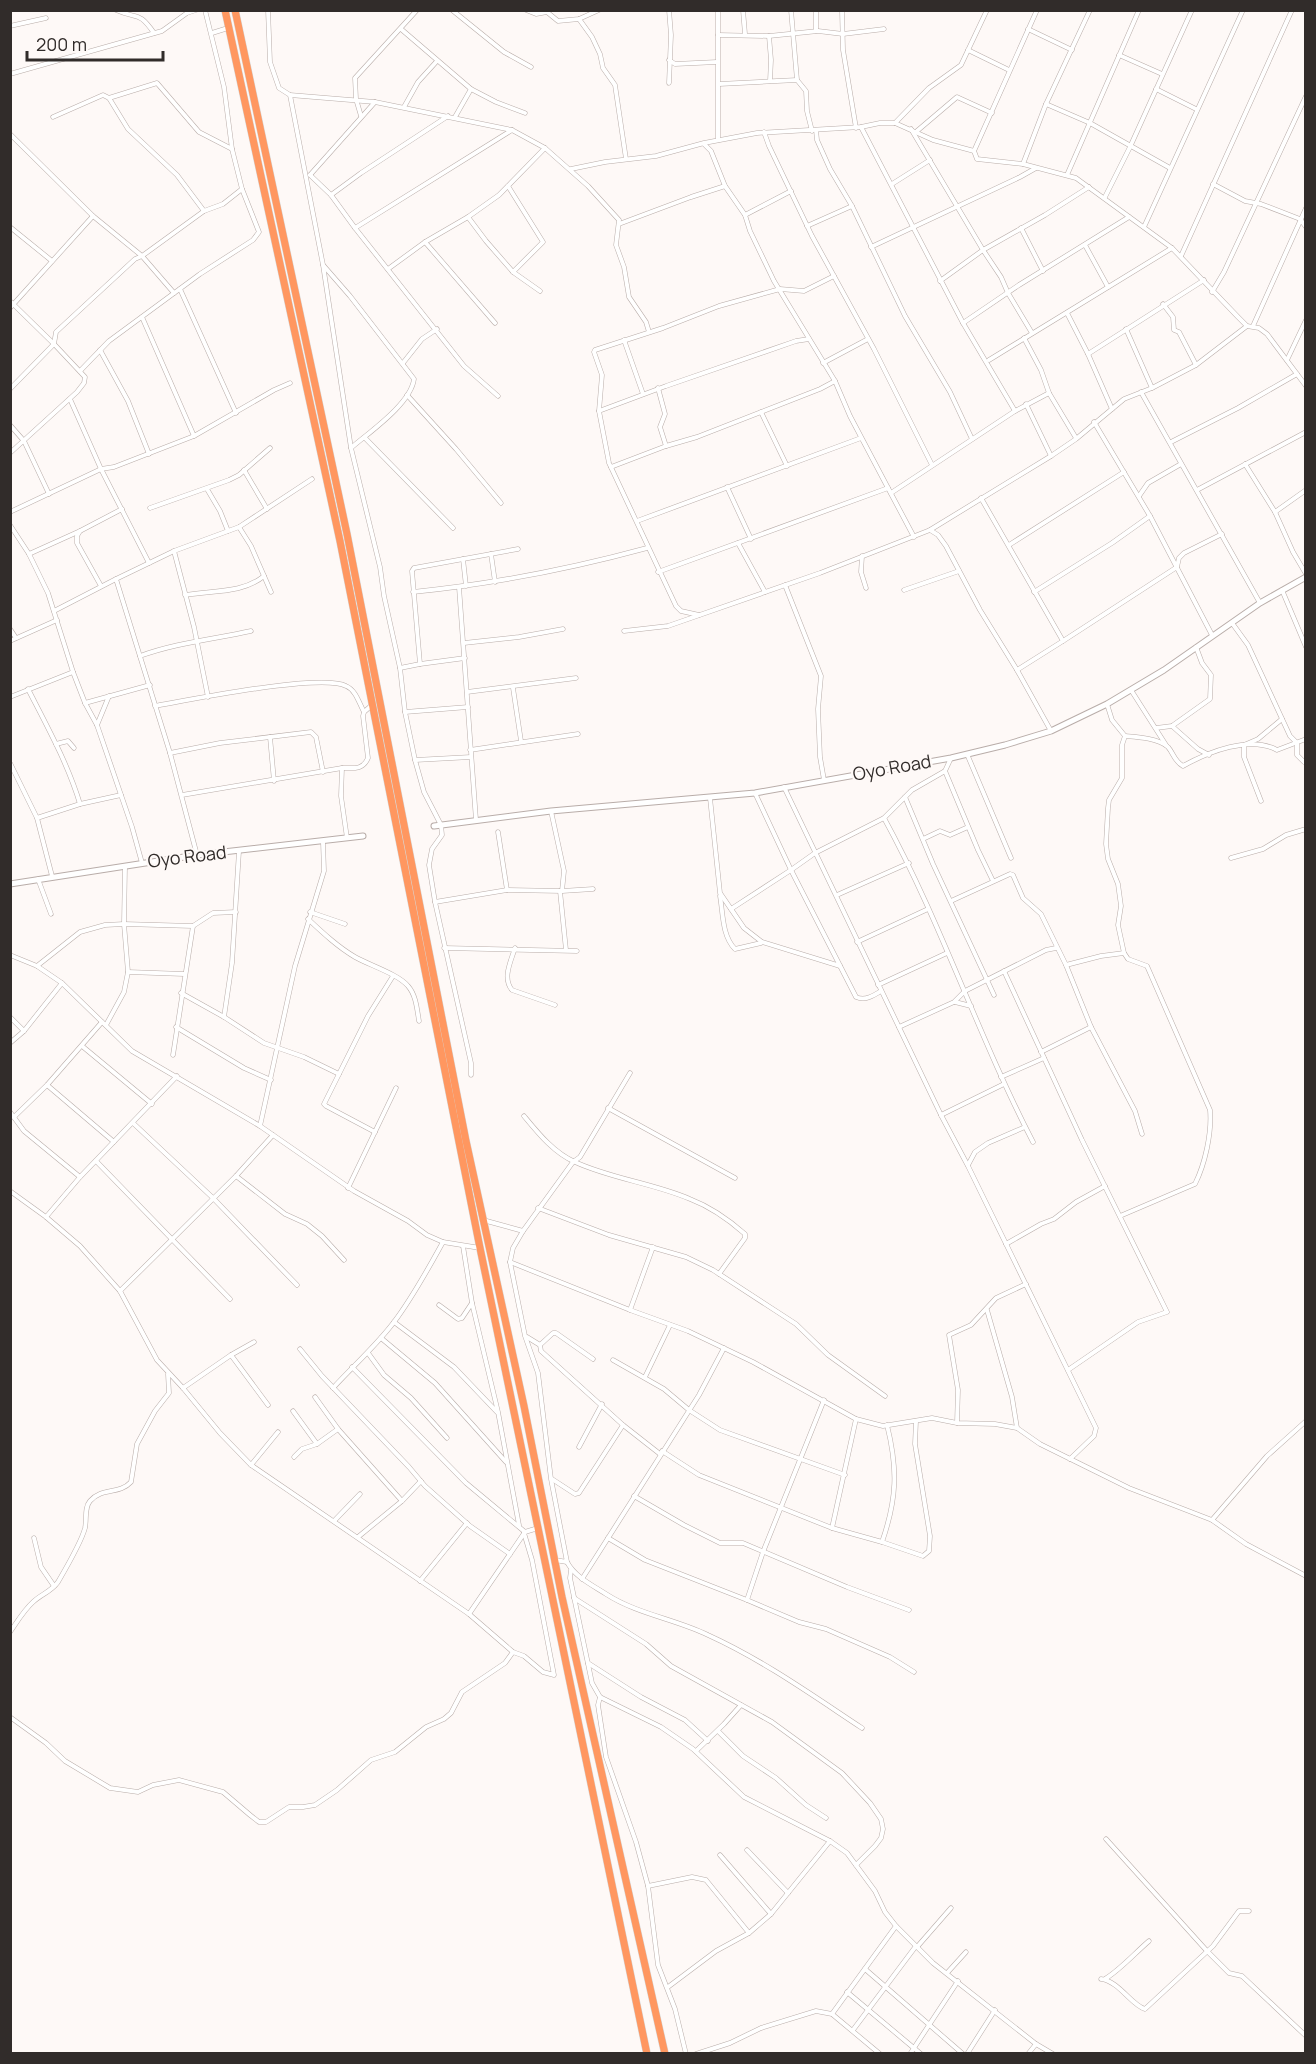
<svg xmlns="http://www.w3.org/2000/svg" width="1316" height="2064" font-family="Manrope,sans-serif">
<rect width="100%" height="100%" fill="#fef9f7"/>
<g fill="none" stroke-linecap="round" stroke-linejoin="round">
<g stroke="#b9ada9" stroke-width="5">
<g id="street">
<path d="M116 10C138 20 138 10 154 33"/>
<path d="M268 10 270 62 279 88 290 95 323 265 351 448 380 567 384 596 400 668 405 712 415 760 424 792 441 825 442 835 432 849 429 865 435 902 471 1063V1075"/>
<path d="M452 10 504 52 531 67"/>
<path d="M526 10 536 14 547 12 558 21 579 19 599 10"/>
<path d="M718 10V140"/>
<path d="M743 10 745 34"/>
<path d="M791 10 797 80"/>
<path d="M816 10V31"/>
<path d="M842 10 843 50 856 128"/>
<path d="M579 19 592 37 600 54 603 68 615 85 626 159"/>
<path d="M10 26 46 18"/>
<path d="M401 29 471 89 496 102 525 113"/>
<path d="M1028 29 1072 50"/>
<path d="M212 33 228 28"/>
<path d="M718 35 769 36 818 31 843 34 884 29"/>
<path d="M769 36 771 60 770 81"/>
<path d="M968 50 1009 70"/>
<path d="M1119 55 1162 74"/>
<path d="M669 60 675 64 717 62"/>
<path d="M10 74 162 31 187 13 196 10"/>
<path d="M669 83 671 35 669 10"/>
<path d="M719 84 797 80 806 91 807 111 812 131"/>
<path d="M1156 89 1196 109"/>
<path d="M290 95 375 102 512 130 545 148 588 186 619 220 616 245 624 267 629 297 646 322 649 332"/>
<path d="M1046 104 1090 123 1170 168"/>
<path d="M404 107 418 82 437 61"/>
<path d="M361 116 356 99 355 78 417 10"/>
<path d="M53 117 103 95 109 98 157 83 199 132 232 149"/>
<path d="M455 117 471 89"/>
<path d="M895 123 929 88 961 65 987 10"/>
<path d="M861 127 963 323 1015 411"/>
<path d="M911 129 983 250 1001 277 1008 293 1032 333"/>
<path d="M816 130 817 140 830 169 852 206 905 316 950 392 972 439"/>
<path d="M917 131 957 97 992 113"/>
<path d="M764 132 769 146 812 236 874 349 932 465"/>
<path d="M10 134 93 216 142 256 174 293"/>
<path d="M704 144 711 151 725 186 745 215 750 231 774 281 835 381 850 416 888 488"/>
<path d="M974 151 1037 10"/>
<path d="M1023 164 1046 104 1090 10"/>
<path d="M571 169 605 162 656 156 704 143 757 133 861 127 880 123H895L933 140 974 151 977 159 1023 164 1076 178 1172 248 1238 317 1247 326 1259 328 1267 334 1306 386"/>
<path d="M310 175 331 195 355 228 464 366 498 396"/>
<path d="M310 175 375 102"/>
<path d="M1067 175 1139 10"/>
<path d="M892 184 930 160"/>
<path d="M1213 184 1245 201 1261 204 1300 219 1306 227"/>
<path d="M508 186 543 242 513 272"/>
<path d="M331 195 361 173 448 116"/>
<path d="M1105 197 1130 147 1192 10"/>
<path d="M204 211 223 204 242 189"/>
<path d="M745 215 791 191"/>
<path d="M468 217 486 241 513 272 540 291"/>
<path d="M619 224 691 197 725 186"/>
<path d="M807 226 852 206"/>
<path d="M10 227 52 261"/>
<path d="M1144 227 1243 10"/>
<path d="M355 228 512 130"/>
<path d="M1021 228 1043 271"/>
<path d="M425 242 495 323"/>
<path d="M1085 245 1108 287"/>
<path d="M871 247 1020 177 1036 168"/>
<path d="M1181 256 1292 10"/>
<path d="M323 265 350 296 414 379C411 404 368 433 351 448"/>
<path d="M388 269 425 242 468 217 499 195 545 148"/>
<path d="M940 281 983 250 1045 215 1089 187"/>
<path d="M180 289 236 413"/>
<path d="M1212 292 1224 272 1306 96"/>
<path d="M10 301 54 344 85 377 84 383 77 392 10 453"/>
<path d="M1163 304 1173 317 1174 330 1179 332 1196 365"/>
<path d="M10 308 93 216"/>
<path d="M1067 313 1088 354 1112 409"/>
<path d="M142 317 194 436"/>
<path d="M963 323 1019 285 1129 217"/>
<path d="M1253 326 1306 208"/>
<path d="M1126 329 1152 388"/>
<path d="M1024 338 1041 370 1049 393 1076 438"/>
<path d="M624 340 643 394"/>
<path d="M100 350 128 401 149 454"/>
<path d="M1088 354 1204 280"/>
<path d="M989 360 1172 248"/>
<path d="M1287 360 1306 320"/>
<path d="M403 363 422 339 437 329"/>
<path d="M823 363 868 339"/>
<path d="M80 371 109 341 200 274 253 240 259 232 242 189 232 149 224 87 205 10"/>
<path d="M658 388 665 414 660 427 666 446"/>
<path d="M10 389 54 344 56 332 135 259 142 256 204 211 177 175 128 129 109 98"/>
<path d="M1141 392 1260 603"/>
<path d="M407 395 456 449 501 503"/>
<path d="M70 399 101 469 149 563"/>
<path d="M1026 404 1051 456"/>
<path d="M599 411 666 386 796 341 809 339"/>
<path d="M761 412 787 466"/>
<path d="M1094 422 1150 516 1212 635"/>
<path d="M10 425 24 441 49 494"/>
<path d="M365 438 453 528"/>
<path d="M1171 442 1238 408 1297 374"/>
<path d="M1245 464 1275 512 1293 552 1306 574"/>
<path d="M611 467 666 446 697 437 820 389 835 381"/>
<path d="M244 470 267 509"/>
<path d="M727 487 751 539"/>
<path d="M207 489 220 511 228 531"/>
<path d="M1197 490 1306 432"/>
<path d="M891 493 1015 411 1049 393"/>
<path d="M1139 496 1148 483 1181 464"/>
<path d="M981 498 1063 641 1017 670"/>
<path d="M150 508 229 480 239 475 270 448"/>
<path d="M10 512 101 469 114 467 194 436 274 390 290 383"/>
<path d="M1275 512 1306 490"/>
<path d="M637 521 861 438"/>
<path d="M10 525 29 554 48 593 73 672 85 703 97 725 132 827 142 863"/>
<path d="M239 527 251 546 271 592"/>
<path d="M930 530 1051 456 1076 439 1124 399 1152 388 1196 365 1247 326"/>
<path d="M738 543 765 592"/>
<path d="M1009 545 1124 472"/>
<path d="M174 551 194 627 208 697"/>
<path d="M29 554 80 531"/>
<path d="M491 554 495 582"/>
<path d="M862 556 861 572 866 588"/>
<path d="M463 559 466 586"/>
<path d="M658 572 888 488 914 537"/>
<path d="M785 585 821 676 818 709 820 757 824 780"/>
<path d="M101 586 77 543V536L80 531 122 509"/>
<path d="M459 587 476 820"/>
<path d="M904 590 959 571"/>
<path d="M1282 590 1306 647"/>
<path d="M413 592C492 584 570 569 647 548"/>
<path d="M1034 592 1112 543 1150 516"/>
<path d="M185 595C212 590 242 594 264 576"/>
<path d="M54 611 116 579"/>
<path d="M699 615 681 611 676 606 609 463 599 411 602 375 594 352 595 350 663 328 719 306 780 289 804 291 834 276"/>
<path d="M1232 623 1248 645 1290 736 1297 743V755L1304 762H1306"/>
<path d="M10 629 16 638"/>
<path d="M624 631 668 626 820 573 930 530 938 535 946 546 980 610 1017 670 1051 731"/>
<path d="M10 641 57 620"/>
<path d="M1063 641 1177 567 1179 558 1184 553 1222 534"/>
<path d="M464 643 519 637 563 629"/>
<path d="M140 656C175 643 214 639 251 631"/>
<path d="M420 664 465 658"/>
<path d="M400 668 420 664 412 571 414 568 518 549"/>
<path d="M513 688 521 741"/>
<path d="M28 689C47 726 68 764 80 804"/>
<path d="M1131 690 1166 745"/>
<path d="M467 692 576 678"/>
<path d="M10 697 73 672"/>
<path d="M85 703 150 685"/>
<path d="M1107 704 1112 720 1125 736 1122 745V778L1109 800 1108 808 1106 844 1108 859 1118 884 1121 906 1118 925 1124 953 1128 959 1147 966 1210 1110C1212 1133 1205 1164 1195 1184L1120 1216"/>
<path d="M155 706C189 700 321 673 346 686 356 690 359 703 364 712"/>
<path d="M405 712 468 707"/>
<path d="M97 725 109 696"/>
<path d="M1172 726 1198 749 1209 755"/>
<path d="M1156 728 1172 726 1210 699 1211 675 1202 663 1196 647"/>
<path d="M1125 736C1137 737 1158 738 1168 747 1174 754 1174 761 1183 766 1208 752 1250 735 1277 750L1306 739"/>
<path d="M270 737 274 781"/>
<path d="M56 744 68 741 74 748"/>
<path d="M470 750 578 734"/>
<path d="M170 753 220 743 311 732 316 737 323 772"/>
<path d="M967 754 1011 858"/>
<path d="M415 760 471 757"/>
<path d="M10 763 37 818 52 876"/>
<path d="M342 768 341 796 347 838"/>
<path d="M945 771 978 850 993 881"/>
<path d="M784 787 941 1115 968 1166 1096 1428 1094 1436 1070 1459"/>
<path d="M755 793 791 870 856 997C865 1001 873 996 881 991"/>
<path d="M182 795 342 768C354 768 363 770 368 758L363 716 364 712 372 705"/>
<path d="M905 797 933 864 994 995"/>
<path d="M710 798 720 893 744 928 762 942 840 966"/>
<path d="M1261 801 1244 757V745L1258 739 1282 719"/>
<path d="M551 811 564 871 562 891"/>
<path d="M37 818 80 804 121 795"/>
<path d="M884 818C941 922 978 1036 1033 1142"/>
<path d="M498 832 507 890"/>
<path d="M923 839 940 831 950 835 968 827"/>
<path d="M197 855 170 753 116 579 174 551 239 527 312 479"/>
<path d="M1231 858 1263 849 1286 835 1306 829"/>
<path d="M38 879 51 914"/>
<path d="M560 891 566 950"/>
<path d="M837 895 909 863"/>
<path d="M720 896C723 913 722 936 735 949L761 943"/>
<path d="M951 901 1010 874 1013 875 1023 898 1041 914 1066 965 1091 1027 1135 1111 1142 1134"/>
<path d="M435 902 507 890 562 891 593 889"/>
<path d="M731 909 791 870 815 853 884 818 912 790 945 771 951 758"/>
<path d="M310 912 345 924"/>
<path d="M308 919C323 933 338 947 355 957 369 965 398 974 408 986 416 995 417 1009 419 1021"/>
<path d="M857 942 928 909"/>
<path d="M444 948 577 951"/>
<path d="M515 948C511 961 502 978 512 990L555 1005"/>
<path d="M10 955 37 966 62 983 132 1051 260 1126 354 1191 408 1221 427 1235 443 1242 480 1248"/>
<path d="M1066 965 1101 956 1124 953"/>
<path d="M37 966 80 932 105 925 124 924 193 926 213 913 236 912"/>
<path d="M1004 971 1082 1140 1167 1312 1138 1322 1068 1370"/>
<path d="M128 972 184 974"/>
<path d="M878 985 947 953"/>
<path d="M181 993 224 1017 264 1043 304 1057 339 1074"/>
<path d="M955 1002 971 1006"/>
<path d="M10 1017 24 1031"/>
<path d="M224 1017 232 963 239 851"/>
<path d="M106 1025 124 992 128 972 124 924 125 866"/>
<path d="M176 1027 244 1068 271 1080"/>
<path d="M899 1027 954 1002 965 991 1046 950 1056 948"/>
<path d="M10 1043 24 1031 62 983"/>
<path d="M82 1046 152 1104"/>
<path d="M1041 1052 1091 1027"/>
<path d="M173 1055 193 926"/>
<path d="M1001 1077 1044 1058"/>
<path d="M47 1085 114 1142"/>
<path d="M608 1108 735 1178"/>
<path d="M10 1112 24 1131 80 1177"/>
<path d="M941 1115 1004 1084"/>
<path d="M524 1116C538 1133 554 1153 575 1162 612 1179 653 1183 690 1199 711 1207 728 1219 745 1234V1238L719 1274"/>
<path d="M14 1117 47 1085 102 1022"/>
<path d="M133 1123 213 1198 297 1285"/>
<path d="M260 1126 295 966 324 871 323 842"/>
<path d="M375 1132 326 1106 324 1104 368 1016 393 976"/>
<path d="M96 1161 230 1299"/>
<path d="M968 1165 975 1152 988 1143 1025 1127"/>
<path d="M236 1176 285 1214 307 1224 322 1236 344 1260"/>
<path d="M348 1188 396 1088"/>
<path d="M10 1191 46 1217 80 1246 120 1291 157 1360 183 1388 220 1433 251 1465 469 1614 513 1652 524 1656 543 1672 554 1675 532 1560 524 1533"/>
<path d="M538 1208 609 1235 686 1257 713 1270 796 1324 828 1355 885 1396"/>
<path d="M46 1217 80 1177 177 1076"/>
<path d="M483 1220 523 1231"/>
<path d="M1006 1244 1041 1224 1054 1219 1076 1202 1105 1186"/>
<path d="M463 1246 472 1303 498 1412 519 1525"/>
<path d="M510 1262 630 1310 688 1331 753 1362 856 1419 883 1426 932 1418 957 1423 995 1424 1017 1428 1040 1444 1129 1488 1212 1520 1246 1544 1306 1576"/>
<path d="M120 1291 236 1176 273 1135"/>
<path d="M439 1305 458 1319 462 1318 472 1303"/>
<path d="M630 1310 653 1247"/>
<path d="M987 1310 1012 1397 1017 1428"/>
<path d="M394 1322 454 1367 497 1412"/>
<path d="M527 1337 540 1345 541 1351 623 1425 660 1454"/>
<path d="M381 1338 435 1383 506 1462"/>
<path d="M540 1345 553 1333H556L593 1359"/>
<path d="M300 1349 322 1376 409 1467 425 1486 470 1526 510 1554"/>
<path d="M368 1353 384 1375 411 1398 447 1438"/>
<path d="M231 1355 268 1405"/>
<path d="M613 1360 664 1389 689 1410 720 1430 845 1475"/>
<path d="M352 1367 466 1483 525 1532"/>
<path d="M645 1377 670 1325"/>
<path d="M183 1388 231 1355 254 1342"/>
<path d="M333 1388C353 1366 376 1346 394 1322 413 1297 428 1269 443 1242"/>
<path d="M315 1397 338 1429 402 1501"/>
<path d="M293 1411 317 1444"/>
<path d="M957 1423 958 1390 949 1335 971 1325 996 1298 1026 1284"/>
<path d="M579 1447 602 1404"/>
<path d="M662 1451 699 1475 832 1528 882 1542 923 1556 929 1551 930 1536 915 1444 916 1421"/>
<path d="M294 1457 302 1449 317 1444 338 1429"/>
<path d="M251 1465 278 1432"/>
<path d="M552 1479 575 1494 579 1493 623 1425"/>
<path d="M634 1496 684 1525 720 1543H743L847 1587 909 1610"/>
<path d="M1212 1520 1267 1456 1306 1421"/>
<path d="M334 1521 360 1494"/>
<path d="M832 1528 856 1419"/>
<path d="M358 1537 402 1501 421 1481"/>
<path d="M34 1538 41 1567 54 1586"/>
<path d="M608 1538 645 1560 747 1600 799 1622 826 1629 890 1657 914 1672"/>
<path d="M882 1542C897 1499 898 1469 887 1425"/>
<path d="M555 1560 567 1562 551 1479 538 1373 525 1336 510 1262 513 1248 523 1231 573 1162 580 1157 630 1073"/>
<path d="M567 1562C575 1577 592 1585 606 1594 637 1614 675 1619 708 1635 763 1660 812 1695 862 1728"/>
<path d="M571 1570 570 1578 592 1683 600 1697 661 1727 693 1749 744 1797 830 1841 847 1853 875 1891 885 1912 896 1926 933 1963 1036 2044 1053 2054"/>
<path d="M582 1579 699 1395 724 1348"/>
<path d="M420 1581 467 1523"/>
<path d="M574 1598 646 1644 671 1666 772 1722 842 1773 870 1803 881 1819 883 1829 881 1838 875 1846 856 1865"/>
<path d="M747 1600 763 1552 824 1400"/>
<path d="M469 1614 525 1532 538 1528"/>
<path d="M10 1632C17 1622 24 1610 33 1602 41 1594 51 1592 58 1582 65 1570 82 1540 85 1528 87 1519 84 1508 90 1501 102 1487 119 1495 131 1482L137 1444 155 1411 169 1393 168 1374"/>
<path d="M588 1663 641 1697 685 1720 708 1741"/>
<path d="M600 1697 598 1705 606 1757 636 1842 648 1886 658 1965 675 2009 686 2054"/>
<path d="M10 1717 46 1743 65 1761 110 1788 138 1792 153 1785 179 1780 223 1792 250 1815 259 1822H266L289 1807H303L315 1805 337 1790 371 1760 395 1752 426 1727 444 1719 451 1713 462 1692 505 1663 513 1652"/>
<path d="M718 1731 743 1756 776 1778 806 1805 826 1818"/>
<path d="M696 1751 724 1724 741 1705"/>
<path d="M1106 1839 1207 1951 1229 1973 1242 1976 1306 2036"/>
<path d="M747 1850 788 1893"/>
<path d="M720 1855 771 1914"/>
<path d="M648 1886 692 1877 706 1880 749 1933"/>
<path d="M917 1947 951 1908"/>
<path d="M865 1969 963 2054"/>
<path d="M947 1973 966 1952"/>
<path d="M1101 1979C1119 1981 1132 2006 1145 2009L1213 1946 1239 1911H1249"/>
<path d="M1105 1979C1120 1970 1135 1953 1149 1941"/>
<path d="M668 1987 716 1951 749 1933 771 1914 830 1841"/>
<path d="M847 1992 921 2054"/>
<path d="M832 2014 896 1926"/>
<path d="M853 2030 916 1946"/>
<path d="M696 2054 730 2043 761 2028 816 2011 832 2014 880 2054"/>
<path d="M910 2054 958 1981"/>
<path d="M967 2054 995 2010"/>
<path d="M1028 2054 1036 2044"/>
</g>
</g>
<g stroke="#b9ada9" stroke-width="7">
<g id="secondary">
<path d="M434 826 551 811 755 793 951 758 1005 745 1051 731 1107 704 1164 670 1260 603 1306 577"/>
<path d="M10 884 197 855 363 836"/>
</g>
</g>
<g stroke="#d6d5d4" stroke-width="8">
<g id="highway">
<path d="M225 10 340 541 480 1248 647 2054"/>
<path d="M235 10 347 534 466 1141 524 1406 562 1597 665 2054"/>
</g>
</g>
<use href="#street" stroke="#fff" stroke-width="4"/>
<use href="#secondary" stroke="#fff" stroke-width="5"/>
<use href="#highway" stroke="#ff9760" stroke-width="7"/>
</g>
<g text-anchor="middle" stroke-width="4.5" stroke-linejoin="round" paint-order="stroke">
<g font-size="18" fill="#312c2a" stroke="#fef9f7">
<text transform="translate(892 768) rotate(-10)" y="6">Oyo Road</text>
<text transform="translate(187 857) rotate(-7)" y="6">Oyo Road</text>
</g>
</g>
<rect width="1316" height="2064" fill="none" stroke="#312c2a" stroke-width="24"/>
<path d="M27 51v9h136v-9" fill="none" stroke="#312c2a" stroke-width="3"/>
<text x="36" y="51" font-size="18" fill="#312c2a" stroke="#fef9f7" stroke-width="4.5" paint-order="stroke">200 m</text>
</svg>
